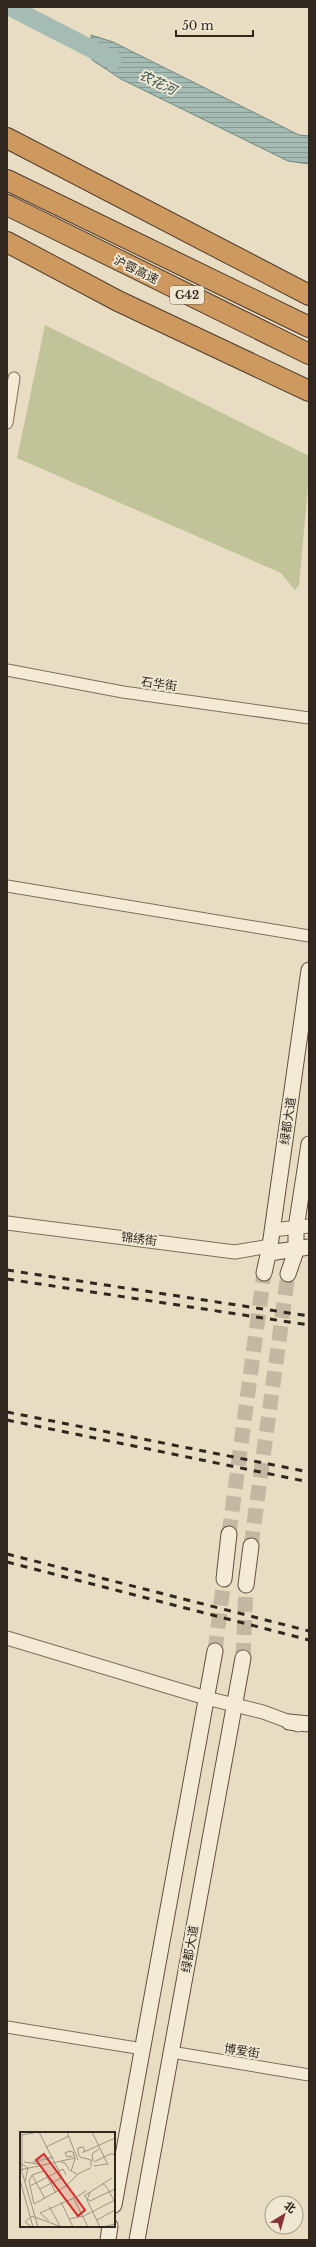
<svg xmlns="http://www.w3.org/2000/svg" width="316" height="2247" font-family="'Libre Baskerville','Noto Sans SC',serif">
<defs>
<pattern id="water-rules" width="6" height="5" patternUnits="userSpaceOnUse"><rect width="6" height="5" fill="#a5bcb4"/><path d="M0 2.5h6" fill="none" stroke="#879992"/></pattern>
</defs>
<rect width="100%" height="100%" fill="#e8dcc3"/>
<path fill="#c1c499" d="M45 325 309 456V476L299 585 295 590 281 573 17 458Z"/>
<path fill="url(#water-rules)" stroke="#6d8881" d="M91 35 113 42 299 135 309 136V164L288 161 121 79 92 60Z"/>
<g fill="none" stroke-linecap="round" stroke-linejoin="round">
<path stroke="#a5bcb4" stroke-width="18" d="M10 7 113 60"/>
<g stroke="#c4b8a2" stroke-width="15" stroke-dasharray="15 8" stroke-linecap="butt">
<path d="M229 1534 264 1273"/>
<path d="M251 1546 288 1274"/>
<path d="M215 1651 224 1579"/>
<path d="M243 1658 246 1585"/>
</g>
<g stroke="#806e5c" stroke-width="13">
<g id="minor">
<path d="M7 423 14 378"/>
<path d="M7 670 123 692 309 718"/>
<path d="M7 886 309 936"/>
<path d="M7 2027 143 2049"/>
<path d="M171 2052 309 2075"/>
</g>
</g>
<g stroke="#806e5c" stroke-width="15">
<g id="tertiary">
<path d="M7 1223 235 1252 270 1246"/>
<path d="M272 1230 309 1226"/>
<path d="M7 1638 206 1698 263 1712 298 1725"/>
</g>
</g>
<g stroke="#625040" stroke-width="17">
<g id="secondary">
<path d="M269 1253 309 1247"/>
<path d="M264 1273 270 1246 309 970"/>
<path d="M288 1274 296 1251V1228L309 1144"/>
<path d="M224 1579 229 1534"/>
<path d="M246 1585 251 1546"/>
<path d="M289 1722 309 1724"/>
<path d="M114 2205 215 1651"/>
<path d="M108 2240 110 2226"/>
<path d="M137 2240 243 1658"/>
</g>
</g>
<g stroke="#4e3d30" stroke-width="22">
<g id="motorway">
<path d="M7 138 309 295"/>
<path d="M7 180 309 327"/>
<path d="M7 205 309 354"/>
<path d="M7 242 118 301 309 391"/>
</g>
</g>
<use href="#minor" stroke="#f4ead5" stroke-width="11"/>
<use href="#tertiary" stroke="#f4ead5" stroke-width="13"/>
<use href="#secondary" stroke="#f4ead5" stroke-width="15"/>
<use href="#motorway" stroke="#ce995e" stroke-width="20"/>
<g stroke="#32271f" stroke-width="3" stroke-dasharray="7 7" stroke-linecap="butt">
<path d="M7 1270 309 1316"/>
<path d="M7 1279 309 1325"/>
<path d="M7 1412 309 1472"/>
<path d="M7 1420 309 1482"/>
<path d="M7 1554 309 1631"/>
<path d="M7 1562 309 1640"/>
</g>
</g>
<g text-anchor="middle" stroke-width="4" stroke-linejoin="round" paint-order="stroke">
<rect fill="#f0e7d2" stroke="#6b6155" stroke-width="1" x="170" y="286" width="34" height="18" rx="3"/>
<g font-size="11" font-weight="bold" fill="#32271f">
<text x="187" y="299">G42</text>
</g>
<g font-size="12" fill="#32271f" stroke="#f0e7d2">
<text transform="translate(136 270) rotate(26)" y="4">沪蓉高速</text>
<text transform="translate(159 684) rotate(8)" y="4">石华街</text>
<text transform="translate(288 1121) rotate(-82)" y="4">绿都大道</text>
<text transform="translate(139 1239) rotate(7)" y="4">锦绣街</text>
<text transform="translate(190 1949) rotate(-80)" y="4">绿都大道</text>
<text transform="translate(242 2051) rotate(9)" y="4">博爱街</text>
</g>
<g font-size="13" font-style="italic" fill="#30504d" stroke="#f0e7d2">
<text transform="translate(158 82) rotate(26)" y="5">农花河</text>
</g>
</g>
<g transform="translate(20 2132)">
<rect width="95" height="95" fill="#e8dcc3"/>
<path fill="none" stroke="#a5bcb4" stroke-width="2" d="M13 30 33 25"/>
<path fill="none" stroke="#9f9481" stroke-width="1" d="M47 0 58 28M72 0 88 33M1 3 19 0 47 55M2 3V40L18 95M26 15 49 4M64 20 95 6M62 21 65 18 63 15 58 16V21L60 25 71 28V35M53 24 47 25 45 21 50 19 53 20 55 27 51 39 57 42M73 29 72 22 79 17M4 30 18 32M41 30 45 31 50 39M74 30 90 22H95M0 31 8 36 5 49M74 34 87 32M23 37 36 61M0 38 55 26M12 43 9 49 14 72 46 54M12 43 25 67M12 43 24 39M92 46 64 64 70 69 95 57M0 48 13 95M83 52 86 54 95 70M10 54 43 37 46 43M46 54 58 42 70 36M20 57 41 46M70 60 67 68 80 95M53 65 68 95M55 66 66 59M41 70 53 95M29 74 40 94M62 85 95 68M49 87 63 84M77 88 95 78M29 89 20 81 54 66M12 95 5 90 12 84 39 94M82 95 95 92"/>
<path fill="#d62828" fill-opacity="0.15" stroke="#d62828" stroke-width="2" d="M24 22 65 78 58 84 16 28Z"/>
<rect width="95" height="95" fill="none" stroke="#32271f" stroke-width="2"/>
</g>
<rect width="316" height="2247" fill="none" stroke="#32271f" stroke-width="16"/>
<g transform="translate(284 2215) rotate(37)"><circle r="19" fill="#f0e7d2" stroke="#a49a8a"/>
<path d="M0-3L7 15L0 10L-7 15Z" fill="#883437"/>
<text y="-6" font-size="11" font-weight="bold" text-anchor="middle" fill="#32271f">北</text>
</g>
<path d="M176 30v6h77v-6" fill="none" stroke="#32271f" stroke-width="2"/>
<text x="182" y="30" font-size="12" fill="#32271f" stroke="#f0e7d2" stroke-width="3" paint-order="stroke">50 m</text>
</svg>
